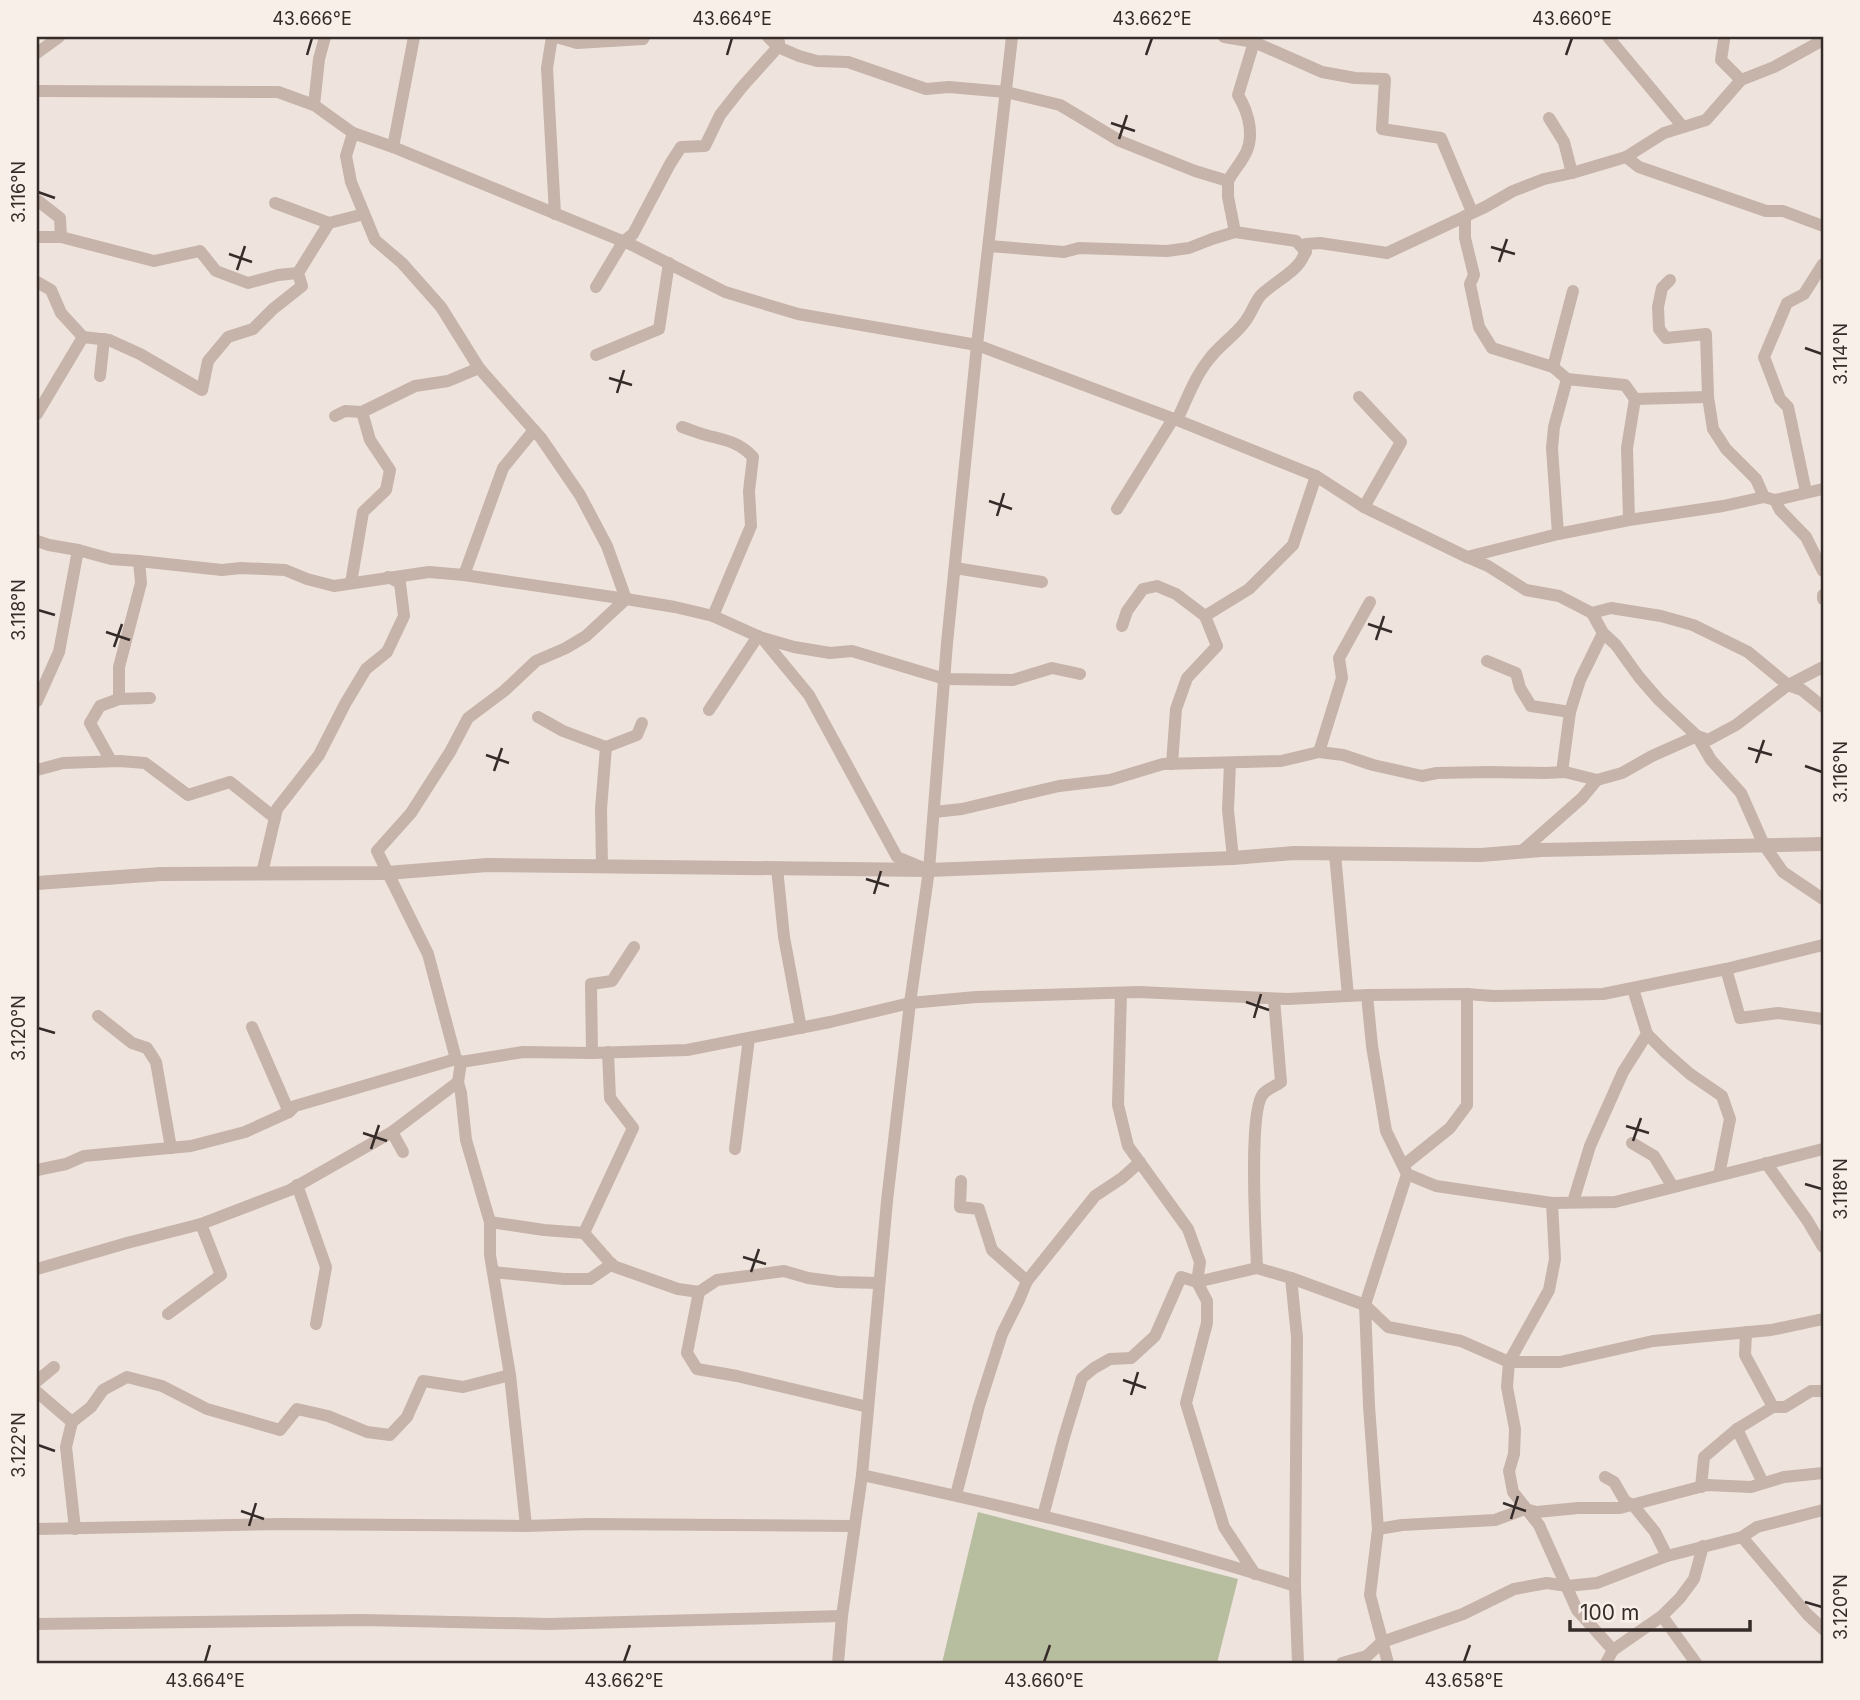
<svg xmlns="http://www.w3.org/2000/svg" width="1860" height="1700" font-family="Inter,sans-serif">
<rect width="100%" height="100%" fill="#efe4dd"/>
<path fill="#b7bd9f" d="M978 1512 1238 1579 1217 1663H942Z"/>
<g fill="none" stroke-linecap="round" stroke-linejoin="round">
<g stroke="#c6b3aa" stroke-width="12">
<path d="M552 37 547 68 555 214"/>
<path d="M556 37 577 43 643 39 644 37"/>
<path d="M768 37 778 47 799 56 817 61 848 62 926 89 949 87 1006 92 1060 105 1120 141 1195 171 1228 181V197L1235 232"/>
<path d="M1224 37 1254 42 1322 72 1355 78 1385 79 1382 129 1441 138 1472 212"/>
<path d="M1608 37 1683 127"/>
<path d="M1724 40 1721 60 1741 80"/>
<path d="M37 53 59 37"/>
<path d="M37 91 278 92 314 105 353 133 393 147 632 245 725 292 798 314 977 345 1177 420 1316 476 1364 507 1467 557 1488 566 1526 590 1559 596 1592 613 1611 608 1661 616 1693 625 1748 652 1788 685 1802 690 1823 707"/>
<path d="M314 105 319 59 325 37"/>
<path d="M1549 118 1564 142 1572 173"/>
<path d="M353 133 346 156 351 182 375 240 402 263 441 307 479 368 541 438 580 495 607 546 626 599"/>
<path d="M393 147 414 37"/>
<path d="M1626 157 1639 167 1766 211H1783L1823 226"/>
<path d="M1228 181C1233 171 1238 167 1243 158 1256 139 1249 113 1238 95L1254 42"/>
<path d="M37 200 60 218 61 237"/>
<path d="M275 203 329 223"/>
<path d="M1465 216V238L1474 275 1470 284 1479 327 1492 348 1553 367 1567 379 1625 385 1635 399 1708 397"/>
<path d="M37 237H61L154 261 200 251 216 271 248 283 278 275 298 273"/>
<path d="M989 246 1064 252 1079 248 1167 251 1189 248 1212 239 1235 232 1296 241 1306 252"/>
<path d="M1670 280 1662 288 1658 307 1659 329 1666 338 1706 334 1708 397 1713 429 1726 449 1756 479 1764 497"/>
<path d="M37 282 51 290 61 313 83 337 37 414"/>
<path d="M596 287 623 242 633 234 670 164 681 147 705 146 720 115 742 87 778 47 779 42"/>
<path d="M83 337 109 340 140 354 202 390 208 361 228 337 253 329 273 309 302 286 298 273 329 223 364 214"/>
<path d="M596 355 659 329 669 263"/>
<path d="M1553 367 1573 291"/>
<path d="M100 376 104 339"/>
<path d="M1359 397 1401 442 1364 507"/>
<path d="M335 416 345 411 362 412"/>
<path d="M1177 420C1187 399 1195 376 1210 358 1220 345 1234 336 1244 323 1251 315 1254 303 1261 295 1276 280 1307 268 1306 244L1320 243 1387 253 1485 207 1513 191 1544 179 1572 173 1626 157 1664 133 1706 120 1741 80 1774 67 1823 40"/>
<path d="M682 427C691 430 700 434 709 436 727 440 740 443 753 457L749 491 751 526 713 616"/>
<path d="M1806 492 1788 407 1780 399 1764 357 1787 303 1804 294 1823 264"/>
<path d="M1775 500 1780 510 1806 537 1823 571"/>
<path d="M1117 509 1173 419"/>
<path d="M1629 520 1627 448 1635 399"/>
<path d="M1558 534 1552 448 1554 427 1567 379"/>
<path d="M37 541 49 545 78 550 111 559 139 561 222 570 241 568 285 570 307 579 334 586 429 572 464 575 626 599 675 607 713 616 762 638 809 695 897 857 926 869"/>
<path d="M1467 557 1558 534 1629 520 1723 506 1764 497 1775 500 1823 489"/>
<path d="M955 568 1042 582"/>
<path d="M464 575 503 468 534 430"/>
<path d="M351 583 363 512 386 490 390 470 370 440 362 412 415 386 448 381 479 368"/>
<path d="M1823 595V599"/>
<path d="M626 599 586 636 566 648 536 661 504 691 468 718 450 752 411 813 377 851 428 954 456 1059 461 1062 523 1052 592 1053 687 1050 830 1022 910 1003 976 997 1139 992 1288 999 1367 995 1467 994 1493 996 1603 994 1726 969 1823 945"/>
<path d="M1592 613 1603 633 1616 645 1639 677 1659 700 1697 736 1711 760 1741 793 1764 845 1783 872 1823 899"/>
<path d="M1122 626 1127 611 1143 589 1157 586 1176 594 1205 616"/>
<path d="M763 638 794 647 830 653 852 651 945 679 1013 680 1052 668 1080 674"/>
<path d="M1487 661 1516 673 1520 688 1531 706 1570 712"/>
<path d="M119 699V667L141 583 139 561"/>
<path d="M37 701 59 652 78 550"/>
<path d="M709 710 758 636"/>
<path d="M538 717 563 731 606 747 601 809 602 866"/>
<path d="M606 747 637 735 642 723"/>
<path d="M1319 752 1342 678 1339 658 1370 602"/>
<path d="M111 761 90 723 100 706 119 699 150 698"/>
<path d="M1230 763 1228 810 1233 858"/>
<path d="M1172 764 1176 709 1187 678 1217 646 1205 616 1249 589 1293 545 1316 476"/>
<path d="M37 770 63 763 120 761 145 763 188 795 230 782 275 818"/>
<path d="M1562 772 1570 712 1580 680 1603 633"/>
<path d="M934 812 962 809 1059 786 1110 780 1163 764 1281 761 1319 752 1343 755 1373 765 1422 776 1437 773 1491 772 1545 773 1565 772 1597 780"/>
<path d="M1522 851 1582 798 1597 780 1622 773 1652 756 1697 736 1708 740 1736 725 1788 685 1823 667"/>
<path d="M1335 854 1348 996"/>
<path d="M777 868 784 937 801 1028"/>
<path d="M262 873 277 809 319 755 345 704 366 669 387 652 404 616 400 583 388 577"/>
<path d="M1726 969 1740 1018 1778 1013 1823 1019"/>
<path d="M1121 993 1118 1105 1128 1146 1188 1229 1200 1262 1197 1282 1207 1301V1323L1186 1403 1224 1527 1255 1574"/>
<path d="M1367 995 1372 1046 1386 1131 1407 1174 1365 1305 1369 1406 1378 1529 1370 1595 1388 1663"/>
<path d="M1274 999 1281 1082C1276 1086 1267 1089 1263 1094 1248 1112 1256 1238 1257 1268L1291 1278 1365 1305 1388 1327 1461 1341 1509 1362H1560L1653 1341 1771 1330 1823 1319"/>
<path d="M98 1016 132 1043 147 1048 156 1062 171 1148"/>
<path d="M252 1027 289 1112"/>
<path d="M1647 1034 1665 1052 1690 1074 1722 1096 1730 1119 1719 1175"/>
<path d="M592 1053 591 984 612 981 634 947"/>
<path d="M461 1062 458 1082 461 1093 466 1140 490 1222V1255L510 1375 526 1526"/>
<path d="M392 1132 403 1152"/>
<path d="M1632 1143 1654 1156 1673 1187"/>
<path d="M735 1149 749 1038"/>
<path d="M1766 1163 1807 1220 1823 1247"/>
<path d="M1404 1165 1450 1128 1467 1105V994"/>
<path d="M37 1170 66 1164 84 1156 191 1146 245 1132 289 1112 295 1106 456 1059"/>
<path d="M1407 1174 1436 1186 1552 1203 1615 1202 1823 1149"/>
<path d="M961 1181 960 1207 979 1209 992 1250 1027 1281"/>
<path d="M297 1185 326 1267 316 1324"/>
<path d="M1573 1202 1590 1146 1623 1072 1647 1034 1633 989"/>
<path d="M1552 1203 1555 1259 1549 1290 1509 1362 1507 1387 1515 1429 1514 1454 1509 1471 1513 1492 1539 1525 1577 1610 1613 1650"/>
<path d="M490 1222 544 1230 584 1233 633 1128 610 1098 608 1052"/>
<path d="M584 1233 613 1266 678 1289 699 1292 687 1353 697 1369 737 1376 868 1407"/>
<path d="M37 1269 127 1243 201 1224 290 1190 392 1132 458 1082"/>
<path d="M493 1272 564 1279H590L612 1264"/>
<path d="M1291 1278 1297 1337 1295 1586 1298 1663"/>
<path d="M699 1292 717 1280 784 1271 808 1278 838 1282 879 1283"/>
<path d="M168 1314 221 1275 201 1224"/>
<path d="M1746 1332 1745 1355 1773 1407H1785L1811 1391H1823"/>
<path d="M37 1381 54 1367"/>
<path d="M37 1392 72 1422 66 1447 75 1529"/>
<path d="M72 1422 91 1407 103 1390 127 1377 162 1386 207 1409 280 1430 297 1409 328 1416 367 1432 390 1435 407 1417 423 1381 463 1387 510 1375"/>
<path d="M1737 1429 1773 1407"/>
<path d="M862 1475C1008 1507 1153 1540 1295 1586"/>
<path d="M1605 1477 1614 1482 1625 1501 1633 1505 1655 1532 1667 1556"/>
<path d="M1701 1487 1704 1457 1737 1429 1763 1483"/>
<path d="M956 1495 979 1406 1002 1334 1019 1300 1027 1281 1095 1196 1122 1178 1140 1162"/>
<path d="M1043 1516 1064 1437 1082 1378 1094 1368 1110 1359 1131 1358 1155 1336 1181 1277 1197 1282 1257 1268"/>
<path d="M37 1529 281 1524 526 1526 589 1524 854 1526"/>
<path d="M1378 1529 1402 1525 1495 1520 1525 1509 1537 1512 1578 1508H1620L1707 1485 1751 1487 1784 1477 1823 1473"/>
<path d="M1742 1537 1807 1614 1823 1629"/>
<path d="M1662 1616 1696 1663"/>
<path d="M37 1624 363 1620 549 1624 842 1616"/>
<path d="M838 1663 842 1616 862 1475 887 1201 910 1003 929 870 947 643 977 345 1012 37"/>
<path d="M1342 1663 1367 1656 1382 1642 1463 1614 1514 1589 1547 1583 1567 1586 1597 1583 1667 1556 1742 1537 1757 1527 1823 1510"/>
<path d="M1606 1663 1613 1650 1662 1616 1680 1598 1694 1579 1703 1546"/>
</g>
<path stroke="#c6b3aa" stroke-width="14" d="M37 883 161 874 387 873 487 865 929 870 1233 858 1294 853 1481 855 1541 850 1823 844"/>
</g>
<path fill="none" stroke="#352b29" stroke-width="2.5" d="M307 55 312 38M727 55 732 38M1146 55 1152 38M1566 55 1572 38M1111 123 1135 131M1119 139 1127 115M38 192 55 198M1491 247 1515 254M229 254 252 262M1499 262 1507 239M237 270 245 246M1805 348 1822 354M609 378 632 385M617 393 624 370M989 501 1012 509M997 516 1004 493M38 610 55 615M1368 624 1392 632M106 632 130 640M1376 640 1384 616M114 647 122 624M1748 748 1772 755M486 755 509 763M1756 763 1764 740M1805 766 1822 772M494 771 502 748M866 879 889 886M874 894 881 871M1246 1002 1269 1010M1254 1018 1261 994M38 1028 55 1033M1626 1126 1649 1133M363 1133 387 1141M1633 1141 1641 1118M371 1149 379 1125M1805 1184 1822 1189M743 1257 766 1264M751 1272 759 1249M1123 1380 1146 1388M1131 1395 1138 1372M38 1445 55 1451M1503 1503 1526 1511M241 1511 264 1519M1511 1519 1518 1496M249 1526 256 1503M1805 1602 1822 1607M205 1662 210 1645M624 1662 630 1645M1044 1662 1050 1645M1464 1662 1470 1645"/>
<rect width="1860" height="1700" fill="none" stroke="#f8efe9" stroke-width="77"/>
<path d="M1570 1620v10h180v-10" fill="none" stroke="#352b29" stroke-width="3.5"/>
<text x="1580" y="1620" font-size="21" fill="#352b29" stroke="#f8efe9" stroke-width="5" paint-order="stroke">100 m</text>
<rect x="38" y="38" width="1784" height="1624" fill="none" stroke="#352b29" stroke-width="2.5"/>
<g font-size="18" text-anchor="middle" fill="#352b29">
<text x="312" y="25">43.666°E</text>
<text x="732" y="25">43.664°E</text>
<text x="1152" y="25">43.662°E</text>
<text x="1572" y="25">43.660°E</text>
<text transform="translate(19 192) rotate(-90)" y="6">3.116°N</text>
<text transform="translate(1841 354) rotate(-90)" y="6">3.114°N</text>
<text transform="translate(19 610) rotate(-90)" y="6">3.118°N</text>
<text transform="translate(1841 772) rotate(-90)" y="6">3.116°N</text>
<text transform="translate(19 1028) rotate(-90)" y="6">3.120°N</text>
<text transform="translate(1841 1189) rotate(-90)" y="6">3.118°N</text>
<text transform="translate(19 1445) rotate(-90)" y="6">3.122°N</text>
<text transform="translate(1841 1607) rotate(-90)" y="6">3.120°N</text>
<text x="205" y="1687">43.664°E</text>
<text x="624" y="1687">43.662°E</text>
<text x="1044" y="1687">43.660°E</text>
<text x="1464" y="1687">43.658°E</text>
</g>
</svg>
